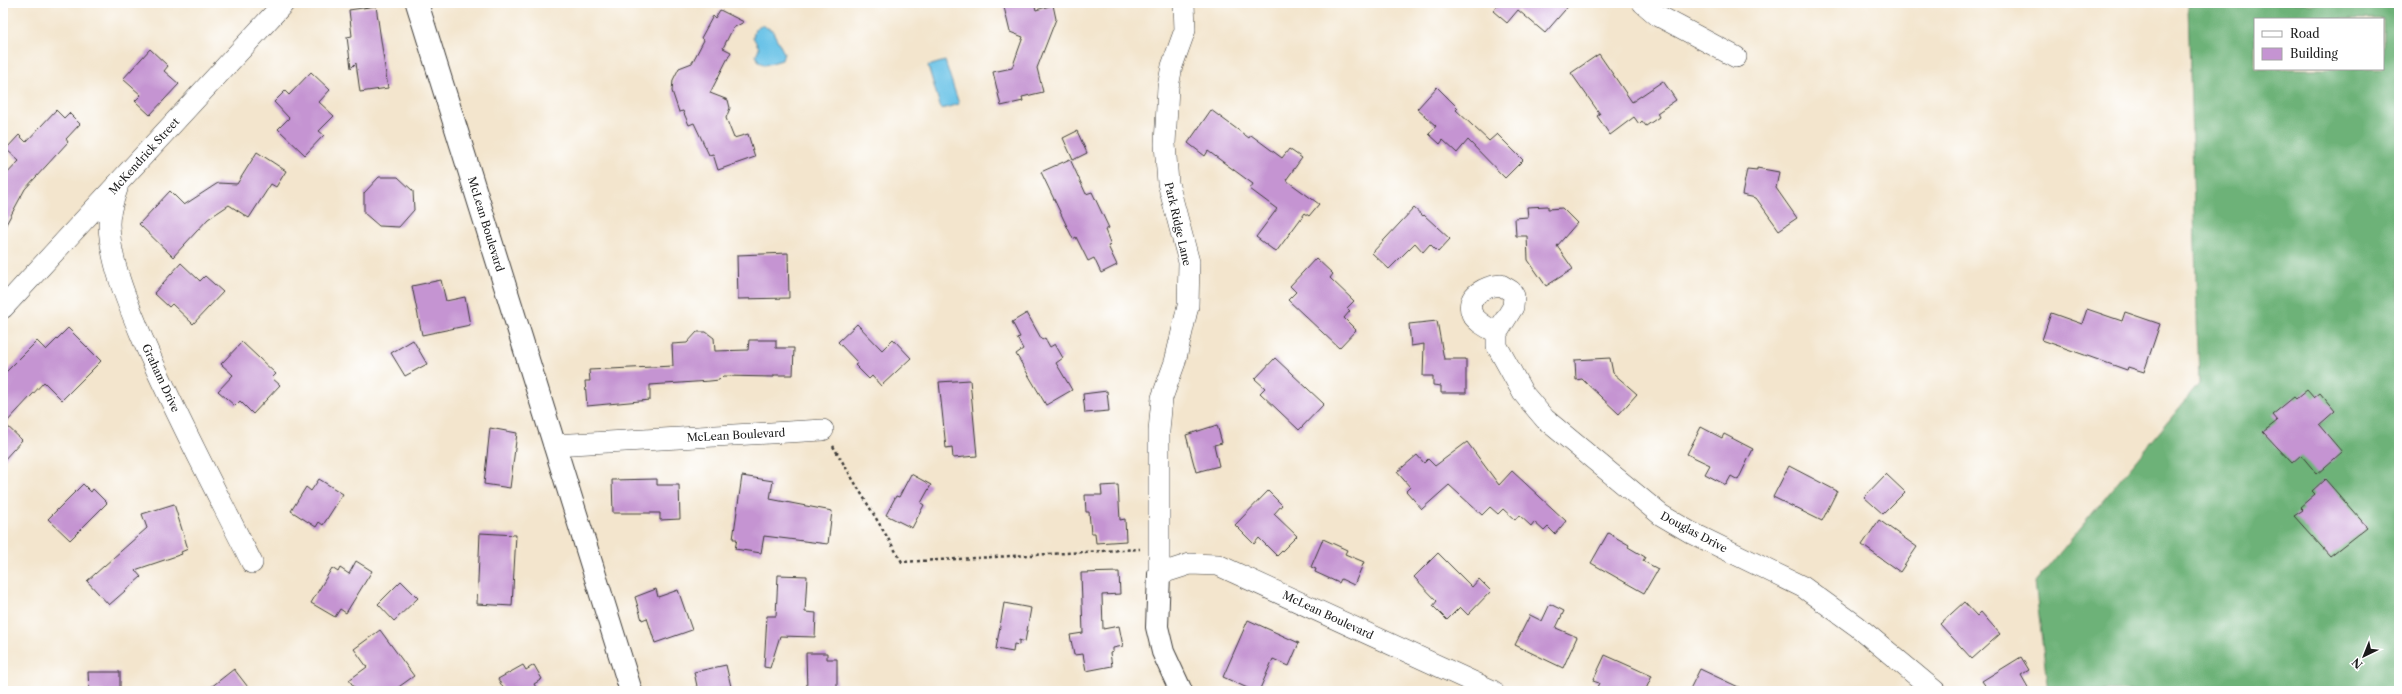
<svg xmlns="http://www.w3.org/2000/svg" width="2402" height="694" font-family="'Libre Caslon Text',serif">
<rect width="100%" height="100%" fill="#fff"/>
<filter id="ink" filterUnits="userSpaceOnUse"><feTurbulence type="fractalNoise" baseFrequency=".025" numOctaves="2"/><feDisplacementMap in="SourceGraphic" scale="8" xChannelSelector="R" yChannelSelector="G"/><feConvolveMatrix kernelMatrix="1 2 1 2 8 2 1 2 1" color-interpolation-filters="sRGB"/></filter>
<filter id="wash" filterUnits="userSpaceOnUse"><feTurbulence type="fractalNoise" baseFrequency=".012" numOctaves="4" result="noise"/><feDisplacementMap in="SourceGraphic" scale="16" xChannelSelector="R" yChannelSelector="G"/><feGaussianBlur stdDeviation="0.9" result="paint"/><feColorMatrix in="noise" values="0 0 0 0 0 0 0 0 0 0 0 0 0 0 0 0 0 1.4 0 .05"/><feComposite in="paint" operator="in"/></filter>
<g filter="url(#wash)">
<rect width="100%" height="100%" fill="#f3e5cd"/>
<path fill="#6db278" stroke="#44674a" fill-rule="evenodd" d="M2193 3H2391L2399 7V691H2048L2035 583 2199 384 2188 5ZM2255 19H2383V69H2255Z"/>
<g fill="#6ac3e7" stroke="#437082">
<path d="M761 25 772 30 784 53 782 60 765 65 759 62 756 55 759 48 753 37 755 29Z"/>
<path d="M945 61 959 104 941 109 928 66Z"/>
</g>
<g id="blocks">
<g fill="#c594d2">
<path d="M1003 3H1034L1036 10 1053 5 1056 19 1037 68 1043 92 1022 97 1023 101 1001 106 993 72 1012 68 1023 37 1010 32Z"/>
<path d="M1500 3H1571L1545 33 1518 10 1507 23 1493 11Z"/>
<path d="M376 6 388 88 360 92 356 63 351 68 347 37 352 36 349 10Z"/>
<path d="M720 10 744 22 733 28 723 48 731 52 710 93 728 100 730 108 726 118 734 138 748 134 755 157 718 170 713 154 709 155 694 123 689 125 683 111 679 112 672 91 673 80 679 68 692 63 704 40 701 38 713 16 715 18Z"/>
<path d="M150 49 168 66 164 71 179 84 150 115 135 101 141 95 123 79Z"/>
<path d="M1599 54 1632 102 1663 81 1676 100 1657 113 1659 117 1646 126 1642 121 1639 124 1634 117 1610 135 1597 116 1600 114 1571 73Z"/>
<path d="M311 72 330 90 319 102 334 116 319 131 324 135 305 155 278 129 289 118 274 102 285 91 289 95Z"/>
<path d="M1437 87 1458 108 1456 110 1489 141 1497 134 1523 160 1505 178 1468 140 1457 153 1443 140 1440 144 1429 134 1436 126 1417 109Z"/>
<path d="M56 110 64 118 69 113 80 124 66 139 68 142 25 189 3 230V178L19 161 6 149 19 135 26 142Z"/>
<path d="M1211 110 1249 138 1251 135 1282 158 1289 149 1302 158 1286 180 1319 204 1309 216 1305 213 1276 252 1256 237 1277 209 1250 189 1253 184 1208 151 1205 156 1188 143Z"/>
<path d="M1077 131 1087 153 1073 160 1063 138Z"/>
<path d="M257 152 286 171 276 187 271 184 249 218 229 205 208 219 173 257 139 224 170 191 184 205 218 183 237 184Z"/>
<path d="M1070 159 1086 194 1092 192 1109 228 1105 230 1111 245 1108 246 1117 265 1101 273 1094 258 1088 261 1076 237 1073 239 1041 172Z"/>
<path d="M1757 168 1779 172 1776 188 1797 218 1779 230 1756 198 1742 195 1747 169 1757 170Z"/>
<path d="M379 177H398L413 191 414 210 399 227 379 226 364 213V193Z"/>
<path d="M1548 206V209L1562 208 1577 223 1557 246 1573 269 1546 286 1528 260 1527 236H1516L1515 218 1528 217 1527 207Z"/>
<path d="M1414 208 1423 216 1424 215 1450 239 1438 252 1430 244 1423 252 1415 243 1389 269 1372 253Z"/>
<path d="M788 253 789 298 738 299 737 255Z"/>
<path d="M1316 258 1333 274 1330 278 1354 301 1347 308 1350 311 1344 318 1356 330 1339 348 1288 300 1296 292 1290 286Z"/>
<path d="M181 263 200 281 205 276 223 292 193 324 172 304 169 307 154 293Z"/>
<path d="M441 280 446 301 465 297 470 325 422 335 412 286Z"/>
<path d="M2087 309 2122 321 2125 312 2160 324 2144 372 2128 367 2127 370 2042 340 2051 313 2082 324Z"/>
<path d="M1027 313 1042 340 1045 338 1050 347 1055 344 1063 358 1056 363 1072 390 1046 405 1016 354 1023 349 1017 338 1020 337 1012 322Z"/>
<path d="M1437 321 1444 359H1466V393H1441V386L1433 385V376H1423L1424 344 1411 346 1409 324Z"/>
<path d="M857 324 882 350 893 339 911 358 881 386 872 376 869 379 855 365 858 363 838 342Z"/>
<path d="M68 328 101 361 62 400 44 382 5 424 22 440 3 461V375L37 341 46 350Z"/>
<path d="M697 332H706L714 338 715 351 748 350 749 340H776V348H794L793 375H774V377L723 376 719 380 710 381 650 385V400L587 406 585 381H590L589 370 673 366 672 344 687 343Z"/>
<path d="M413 340 427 364 405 376 391 353Z"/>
<path d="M242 342 276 374 272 378 280 385 253 414 240 401 235 406 218 391 233 375 221 364Z"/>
<path d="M1275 358 1324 404 1299 430 1260 393 1265 388 1255 379Z"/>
<path d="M1610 358 1613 373 1637 394 1619 414 1582 379 1576 380 1575 360Z"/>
<path d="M970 380 977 456 953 458 952 447 946 448 939 382Z"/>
<path d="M2307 390 2314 398 2320 393 2335 411 2319 425 2342 452 2317 474 2301 455 2292 463 2263 432 2277 421 2272 415 2294 397 2296 399Z"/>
<path d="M1107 391 1109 411 1085 413 1083 394Z"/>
<path d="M1217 425 1222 443 1214 445 1219 466 1196 472 1186 435Z"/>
<path d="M1701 427 1722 438 1724 434 1753 449 1738 480 1731 476 1726 485 1705 474 1710 465 1687 454Z"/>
<path d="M490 428 517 433 510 488 484 484Z"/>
<path d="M1467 442 1499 485 1512 471 1566 521 1555 534 1548 527 1544 531 1534 522 1531 526 1519 515 1515 520 1503 509 1498 514 1490 507 1482 515 1449 485 1422 509 1406 491 1410 487 1397 472 1417 455 1424 463 1428 459 1435 466Z"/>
<path d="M1789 466 1837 491 1822 521 1773 497Z"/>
<path d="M911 474 931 485 921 503 924 505 912 528 886 515 896 496 899 497Z"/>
<path d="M1886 474 1905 492 1883 514 1864 497Z"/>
<path d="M742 476 773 481 770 499 832 511 828 544 764 536 761 553 735 549 737 539H733Z"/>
<path d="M319 479 343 494 323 525 319 522 316 527 291 511 306 487 311 491Z"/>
<path d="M657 479V485H679L680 519 660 520V513H613L612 480Z"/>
<path d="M2325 479 2367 527 2330 556 2294 516 2303 510 2300 507 2315 494 2312 491Z"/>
<path d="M83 484 91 492 93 489 107 503 70 540 48 519Z"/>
<path d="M1118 485 1120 520 1125 519 1126 541 1096 543 1095 533H1091L1089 512H1086L1085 495H1102L1101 486Z"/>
<path d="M1268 491 1282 505 1274 514 1297 536 1277 556 1259 538 1254 544 1235 525Z"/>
<path d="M174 504 188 549 181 552 182 554 135 570 141 577 109 605 87 581 147 528 142 514Z"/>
<path d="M1879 520 1917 547 1900 572 1862 545Z"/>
<path d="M480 533 516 535 512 606 477 604Z"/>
<path d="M1608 533 1629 545 1628 547 1645 557 1643 561 1658 569 1644 593 1591 563Z"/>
<path d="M1323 539 1347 550 1345 554 1364 562 1354 585 1341 579 1339 583 1315 572 1316 569 1311 567Z"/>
<path d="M1438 553 1472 587 1479 579 1491 591 1468 615 1460 607 1447 620 1433 606 1437 601 1414 577Z"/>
<path d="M356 561 372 571 346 613 340 609 335 617 311 603 332 568 338 572 340 568 349 574Z"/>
<path d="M1119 572 1120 594 1102 595 1103 629 1119 626 1123 646 1113 648V652L1110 653 1112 666 1086 671 1083 654 1074 655 1070 635 1083 633 1081 573Z"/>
<path d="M778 575 807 576 805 612 816 613 815 637 780 636 770 668 764 667 767 616H776Z"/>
<path d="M401 581 418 598 394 621 378 604Z"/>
<path d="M656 589 658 597 678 590 692 630 655 643 647 618 642 620 635 597Z"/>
<path d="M1964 602 1977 616 1981 612 2000 634 1972 659 1940 624Z"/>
<path d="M1004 603 1031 608 1025 642 1019 640V645L1014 644 1013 652 996 649Z"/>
<path d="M1550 604 1564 611 1556 628 1577 637 1563 668 1515 645 1530 615 1542 621Z"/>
<path d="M1248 620 1299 643 1289 666 1273 659 1259 691H1254L1223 677Z"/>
<path d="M380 630 414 676 393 691H357L349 680 367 667 354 649Z"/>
<path d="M806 653H827V659H837V691H807Z"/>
<path d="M1605 655 1652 676 1645 691H1595L1599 683 1593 681Z"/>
<path d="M2021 657 2029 670 2021 675 2030 691H1989L1982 681Z"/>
<path d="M523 665 526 670 534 665 542 679 534 684 538 691H505L498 679Z"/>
<path d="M726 665 732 691H698L694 672Z"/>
<path d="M234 669 251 691H206Z"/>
<path d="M1700 669 1747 691H1689Z"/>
<path d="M88 672H120V691H89Z"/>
</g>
</g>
</g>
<g filter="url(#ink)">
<use href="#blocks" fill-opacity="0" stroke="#3c3a37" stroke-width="1"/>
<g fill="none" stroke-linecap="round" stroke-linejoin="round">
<g stroke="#3c3a37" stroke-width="22">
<g id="minor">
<path d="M1184 3 1185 30 1172 66 1168 87 1165 144 1168 183 1189 262 1188 306 1175 362 1162 398 1159 431V574L1190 564 1218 565 1493 691"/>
<path d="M1643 3 1657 15 1736 57"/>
<path d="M117 189C113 201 109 211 109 224 110 263 128 304 143 340 176 416 215 489 252 563"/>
<path d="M3 308 284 3"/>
<path d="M1497 333C1489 328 1477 323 1472 314 1464 295 1487 286 1501 285L1511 291 1514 296 1513 307 1497 333V346L1523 393 1545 419 1661 515 1690 532 1803 587 1857 626 1935 691"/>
<path d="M554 445 823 430"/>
</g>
</g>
<g stroke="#3c3a37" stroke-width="24">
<g id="tertiary">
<path d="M417 3 631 691"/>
<path d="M1159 574 1157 627 1163 652 1181 691"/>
</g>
</g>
<path stroke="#3c3a37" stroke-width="2.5" stroke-dasharray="3 3" stroke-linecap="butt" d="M833 446 902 562 1140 549"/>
<use href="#minor" stroke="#fff" stroke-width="21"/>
<use href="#tertiary" stroke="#fff" stroke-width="22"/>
</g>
</g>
<g text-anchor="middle" stroke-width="3" stroke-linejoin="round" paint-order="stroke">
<g font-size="11" fill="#1c1c1c" stroke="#fff">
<text transform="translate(144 156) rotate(-48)" y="4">McKendrick Street</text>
<text transform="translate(486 224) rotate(73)" y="4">McLean Boulevard</text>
<text transform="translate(1178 224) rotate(77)" y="4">Park Ridge Lane</text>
<text transform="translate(161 378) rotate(65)" y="4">Graham Drive</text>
<text transform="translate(736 435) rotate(-3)" y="4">McLean Boulevard</text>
<text transform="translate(1694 532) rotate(28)" y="4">Douglas Drive</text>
<text transform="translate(1328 615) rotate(25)" y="4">McLean Boulevard</text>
</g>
</g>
<rect width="2402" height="694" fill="none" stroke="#fff" stroke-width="16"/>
<rect x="2254" y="18" width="130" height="52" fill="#ffffff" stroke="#a4a4a4"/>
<rect x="2262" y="31" width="20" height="6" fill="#ffffff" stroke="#a4a4a4"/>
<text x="2290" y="38" font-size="12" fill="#1c1c1c">Road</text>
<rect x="2262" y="48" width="20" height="12" fill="#c594d2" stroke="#a4a4a4"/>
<text x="2290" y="58" font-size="12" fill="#1c1c1c">Building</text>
<g transform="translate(2364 656) rotate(223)" stroke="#ffffff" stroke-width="3" paint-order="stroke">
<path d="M0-3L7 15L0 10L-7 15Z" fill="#1c1c1c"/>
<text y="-6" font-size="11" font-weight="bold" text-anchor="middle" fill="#1c1c1c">N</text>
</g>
</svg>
